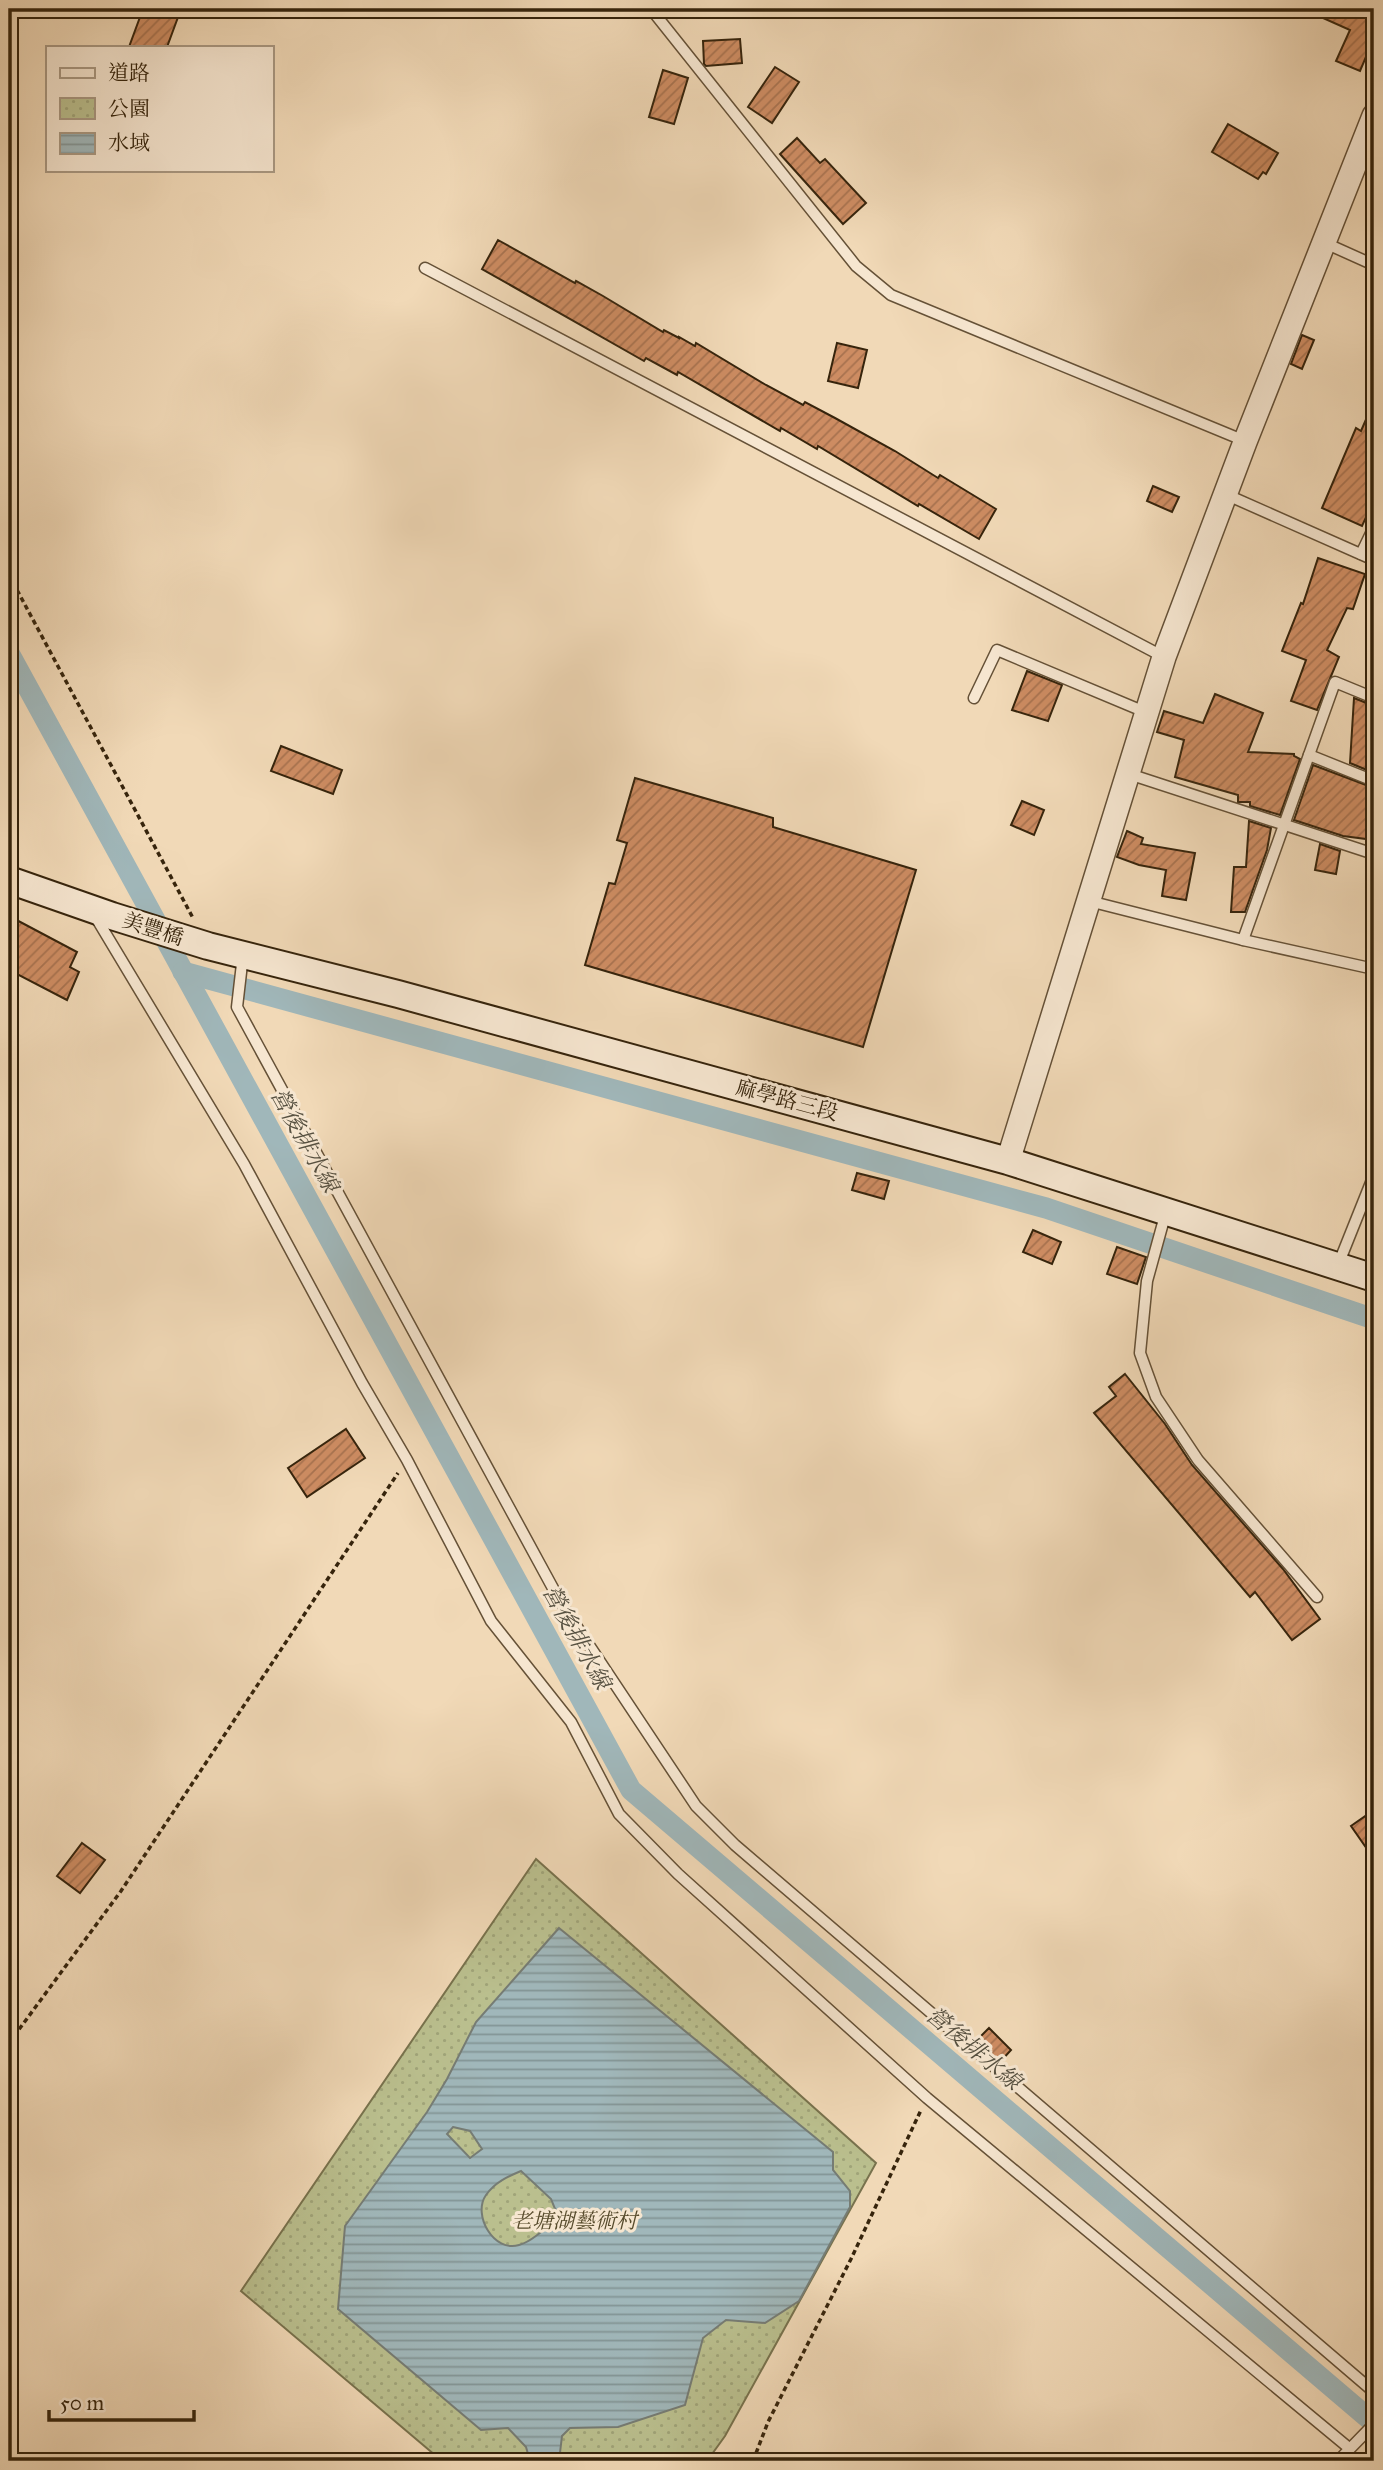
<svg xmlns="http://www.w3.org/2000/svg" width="1383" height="2470" font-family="'IM FELL Great Primer','Noto Serif TC',serif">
<defs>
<pattern id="park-dots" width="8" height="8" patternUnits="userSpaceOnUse" patternTransform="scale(1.75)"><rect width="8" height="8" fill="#babf8e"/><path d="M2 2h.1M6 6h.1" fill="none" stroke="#a0a479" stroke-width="1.8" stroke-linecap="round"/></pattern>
<pattern id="water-rules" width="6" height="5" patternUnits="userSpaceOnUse" patternTransform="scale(1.75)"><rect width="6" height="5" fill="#a0b7ba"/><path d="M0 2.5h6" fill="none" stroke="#839596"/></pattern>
<pattern id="building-hatch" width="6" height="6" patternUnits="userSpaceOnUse" patternTransform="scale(1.75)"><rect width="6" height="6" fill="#cd8c62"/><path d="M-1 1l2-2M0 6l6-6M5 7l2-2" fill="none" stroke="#a7724f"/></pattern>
</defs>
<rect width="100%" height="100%" fill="#f1d9b7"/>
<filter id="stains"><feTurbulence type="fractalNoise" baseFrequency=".00286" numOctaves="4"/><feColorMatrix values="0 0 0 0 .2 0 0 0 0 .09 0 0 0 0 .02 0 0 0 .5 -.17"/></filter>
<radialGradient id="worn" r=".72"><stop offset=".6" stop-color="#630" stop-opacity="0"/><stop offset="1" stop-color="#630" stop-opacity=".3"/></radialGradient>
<path fill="url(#park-dots)" stroke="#78724d" stroke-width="2" d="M536 1859 876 2163 725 2436 707 2461H442L241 2291Z"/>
<path fill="url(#water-rules)" stroke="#767c74" stroke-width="2" fill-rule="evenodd" d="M559 1928 833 2152V2170L850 2191V2207L799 2301 765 2323 726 2320 703 2338 685 2405 618 2427 570 2428 562 2436 559 2461H530L526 2447 508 2428 481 2430 338 2309 345 2226 427 2112 447 2079 476 2022ZM453 2127 470 2131 482 2149 470 2158 447 2134ZM521 2171 551 2199 558 2216C547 2226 534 2241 519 2245 494 2253 472 2215 486 2195 495 2182 507 2177 521 2171Z"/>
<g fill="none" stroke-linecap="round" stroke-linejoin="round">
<g stroke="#a0b7ba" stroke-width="21">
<path d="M9 653 631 1790 1374 2423"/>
<path d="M183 972 1046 1208 1374 1319"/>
</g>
</g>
<g fill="url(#building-hatch)" stroke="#36240c" stroke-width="2">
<path d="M143 9H181L167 47H129Z"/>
<path d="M1303 9H1374V38L1360 71 1336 61 1350 30Z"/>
<path d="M740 39 742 63 706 66 704 64 703 41Z"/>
<path d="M775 67 799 82 772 123 748 107Z"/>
<path d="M663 70 688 78 674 124 649 117Z"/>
<path d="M1228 124 1278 153 1266 174 1263 172 1258 179 1212 152Z"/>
<path d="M797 138 820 163 825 159 866 203 843 224 780 154Z"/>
<path d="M498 240 575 283 576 281 603 296 663 332 664 330 679 338V337L695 346 696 343 766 385 803 405 805 402 835 418 895 451 938 478 940 475 996 509 979 539 919 504 918 506 818 446 817 449 781 428 780 431 678 372 677 375 646 358 644 361 482 269Z"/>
<path d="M1302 335 1314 340 1302 369 1291 364Z"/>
<path d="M837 343 867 350 858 388 828 381Z"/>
<path d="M1374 401V500L1362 526 1322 508 1356 428 1361 431Z"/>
<path d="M1153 486 1179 497 1172 512 1147 501Z"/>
<path d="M1318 558 1365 574 1353 609 1347 608 1327 650 1339 657 1317 710 1291 701 1306 660 1282 651 1301 603 1303 604Z"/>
<path d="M1027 671 1062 685 1048 721 1012 710Z"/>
<path d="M1215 694 1263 713 1248 752 1294 754V756L1300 759 1280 815 1250 806V802H1238V795L1175 777 1184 740 1157 732 1164 711 1203 723Z"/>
<path d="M1354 698 1374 706V773L1350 763Z"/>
<path d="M281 746 342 770 333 794 271 771Z"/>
<path d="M1313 765 1374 788V840L1343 836 1294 820Z"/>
<path d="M635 778 773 818V827L916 870 863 1047 585 965 609 883 615 884 627 843 617 840Z"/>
<path d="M1022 801 1044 810 1034 835 1011 825Z"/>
<path d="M1249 821 1271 828 1267 850 1245 912H1231L1234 867H1246Z"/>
<path d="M1127 831 1143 838 1141 844 1195 853 1186 900 1162 896 1166 870 1139 865 1117 857Z"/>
<path d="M1320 844 1340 851 1336 874 1315 870Z"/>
<path d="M9 916 77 952 70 967 79 972 67 1000 9 970Z"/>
<path d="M857 1173 889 1181 884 1199 852 1190Z"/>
<path d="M1033 1230 1061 1242 1052 1264 1023 1252Z"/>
<path d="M1117 1247 1146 1257 1137 1284 1107 1274Z"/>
<path d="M1125 1374 1165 1424 1192 1465 1283 1569 1320 1619 1292 1640 1255 1592 1250 1597 1094 1413 1116 1396 1109 1387Z"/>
<path d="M346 1429 365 1458 307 1497 288 1468Z"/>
<path d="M1374 1810V1859L1351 1826Z"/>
<path d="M82 1843 105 1860 80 1893 57 1876Z"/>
<path d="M989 2028 1011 2050 1000 2062 976 2041Z"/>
</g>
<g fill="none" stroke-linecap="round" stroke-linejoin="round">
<g stroke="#655137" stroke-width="13">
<g id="service">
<path d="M651 9 856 266 891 295 1245 441"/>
<path d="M1325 243 1374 265"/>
<path d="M425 268 1164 657"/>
<path d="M1225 494 1374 560"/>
<path d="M1361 554 1374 527"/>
<path d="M974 698 997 650 1145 712"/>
<path d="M1309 755 1374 781"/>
<path d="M1129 774 1374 854"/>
<path d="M1089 901 1243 940 1374 969"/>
<path d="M95 916 244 1164 362 1383 407 1460 491 1621 571 1722 619 1814 678 1874 927 2098 1349 2448"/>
<path d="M1243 940 1335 682 1374 698"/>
<path d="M243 955 237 1007 561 1603 696 1806 735 1845 1374 2392"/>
<path d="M1166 1212 1147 1281 1140 1353 1156 1397 1198 1460 1317 1597"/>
<path d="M1338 1265 1374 1175"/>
<path d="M1338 2461 1374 2424"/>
</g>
</g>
<g stroke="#655137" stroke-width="26">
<path id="tertiary" d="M1008 1161 1164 657 1245 442 1374 116"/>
</g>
<g stroke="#36240c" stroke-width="30">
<path id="secondary" d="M9 880 112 916 208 946 398 994 1008 1161 1374 1278"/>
</g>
<g stroke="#36240c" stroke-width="3.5" stroke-dasharray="5 3.5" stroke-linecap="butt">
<path d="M9 575 193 918"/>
<path d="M9 2043 121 1891 398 1473"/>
<path d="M753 2461 768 2422 851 2259 921 2110"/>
</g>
<use href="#service" stroke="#f6e6d0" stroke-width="10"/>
<use href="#tertiary" stroke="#f6e6d0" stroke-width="23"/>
<use href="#secondary" stroke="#f6e6d0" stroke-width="26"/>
</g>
<g text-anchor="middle" stroke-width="6" stroke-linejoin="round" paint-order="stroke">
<g font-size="21" fill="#36240c" stroke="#f6e6d0">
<text transform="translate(153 929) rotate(18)" y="7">美豐橋</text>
<text transform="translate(787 1100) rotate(15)" y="7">麻學路三段</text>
</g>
<g font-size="21" font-style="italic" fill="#574b2c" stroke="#f6e6d0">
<text x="574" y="2228">老塘湖藝術村</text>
</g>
<g font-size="23" font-style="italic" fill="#565040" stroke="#f6e6d0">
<text transform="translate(305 1140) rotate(61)" y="8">營後排水線</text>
<text transform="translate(577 1637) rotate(61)" y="8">營後排水線</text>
<text transform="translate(974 2048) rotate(40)" y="8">營後排水線</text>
</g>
</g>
<rect width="1383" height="2470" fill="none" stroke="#f1d9b7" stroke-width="35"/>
<rect x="10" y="10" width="1362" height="2449" fill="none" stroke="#36240c" stroke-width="3.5"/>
<rect x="18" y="18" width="1348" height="2435" fill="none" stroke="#36240c" stroke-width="2"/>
<rect x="46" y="46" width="228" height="126" fill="#f6e6d0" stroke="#a99882" stroke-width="2"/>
<rect x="60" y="68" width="35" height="10" fill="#f6e6d0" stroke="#a99882" stroke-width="2"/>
<text x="108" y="80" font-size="21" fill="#36240c">道路</text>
<rect x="60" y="98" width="35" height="21" fill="url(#park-dots)" stroke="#a99882" stroke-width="2"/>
<text x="108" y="116" font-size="21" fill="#36240c">公園</text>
<rect x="60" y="133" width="35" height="21" fill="url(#water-rules)" stroke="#a99882" stroke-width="2"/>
<text x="108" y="150" font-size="21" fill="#36240c">水域</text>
<path d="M49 2410v10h145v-10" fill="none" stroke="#36240c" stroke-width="3.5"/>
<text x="60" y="2410" font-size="21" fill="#36240c" stroke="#f6e6d0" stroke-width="5" paint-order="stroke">50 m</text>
<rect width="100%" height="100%" filter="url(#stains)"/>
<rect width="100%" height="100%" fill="url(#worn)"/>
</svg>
